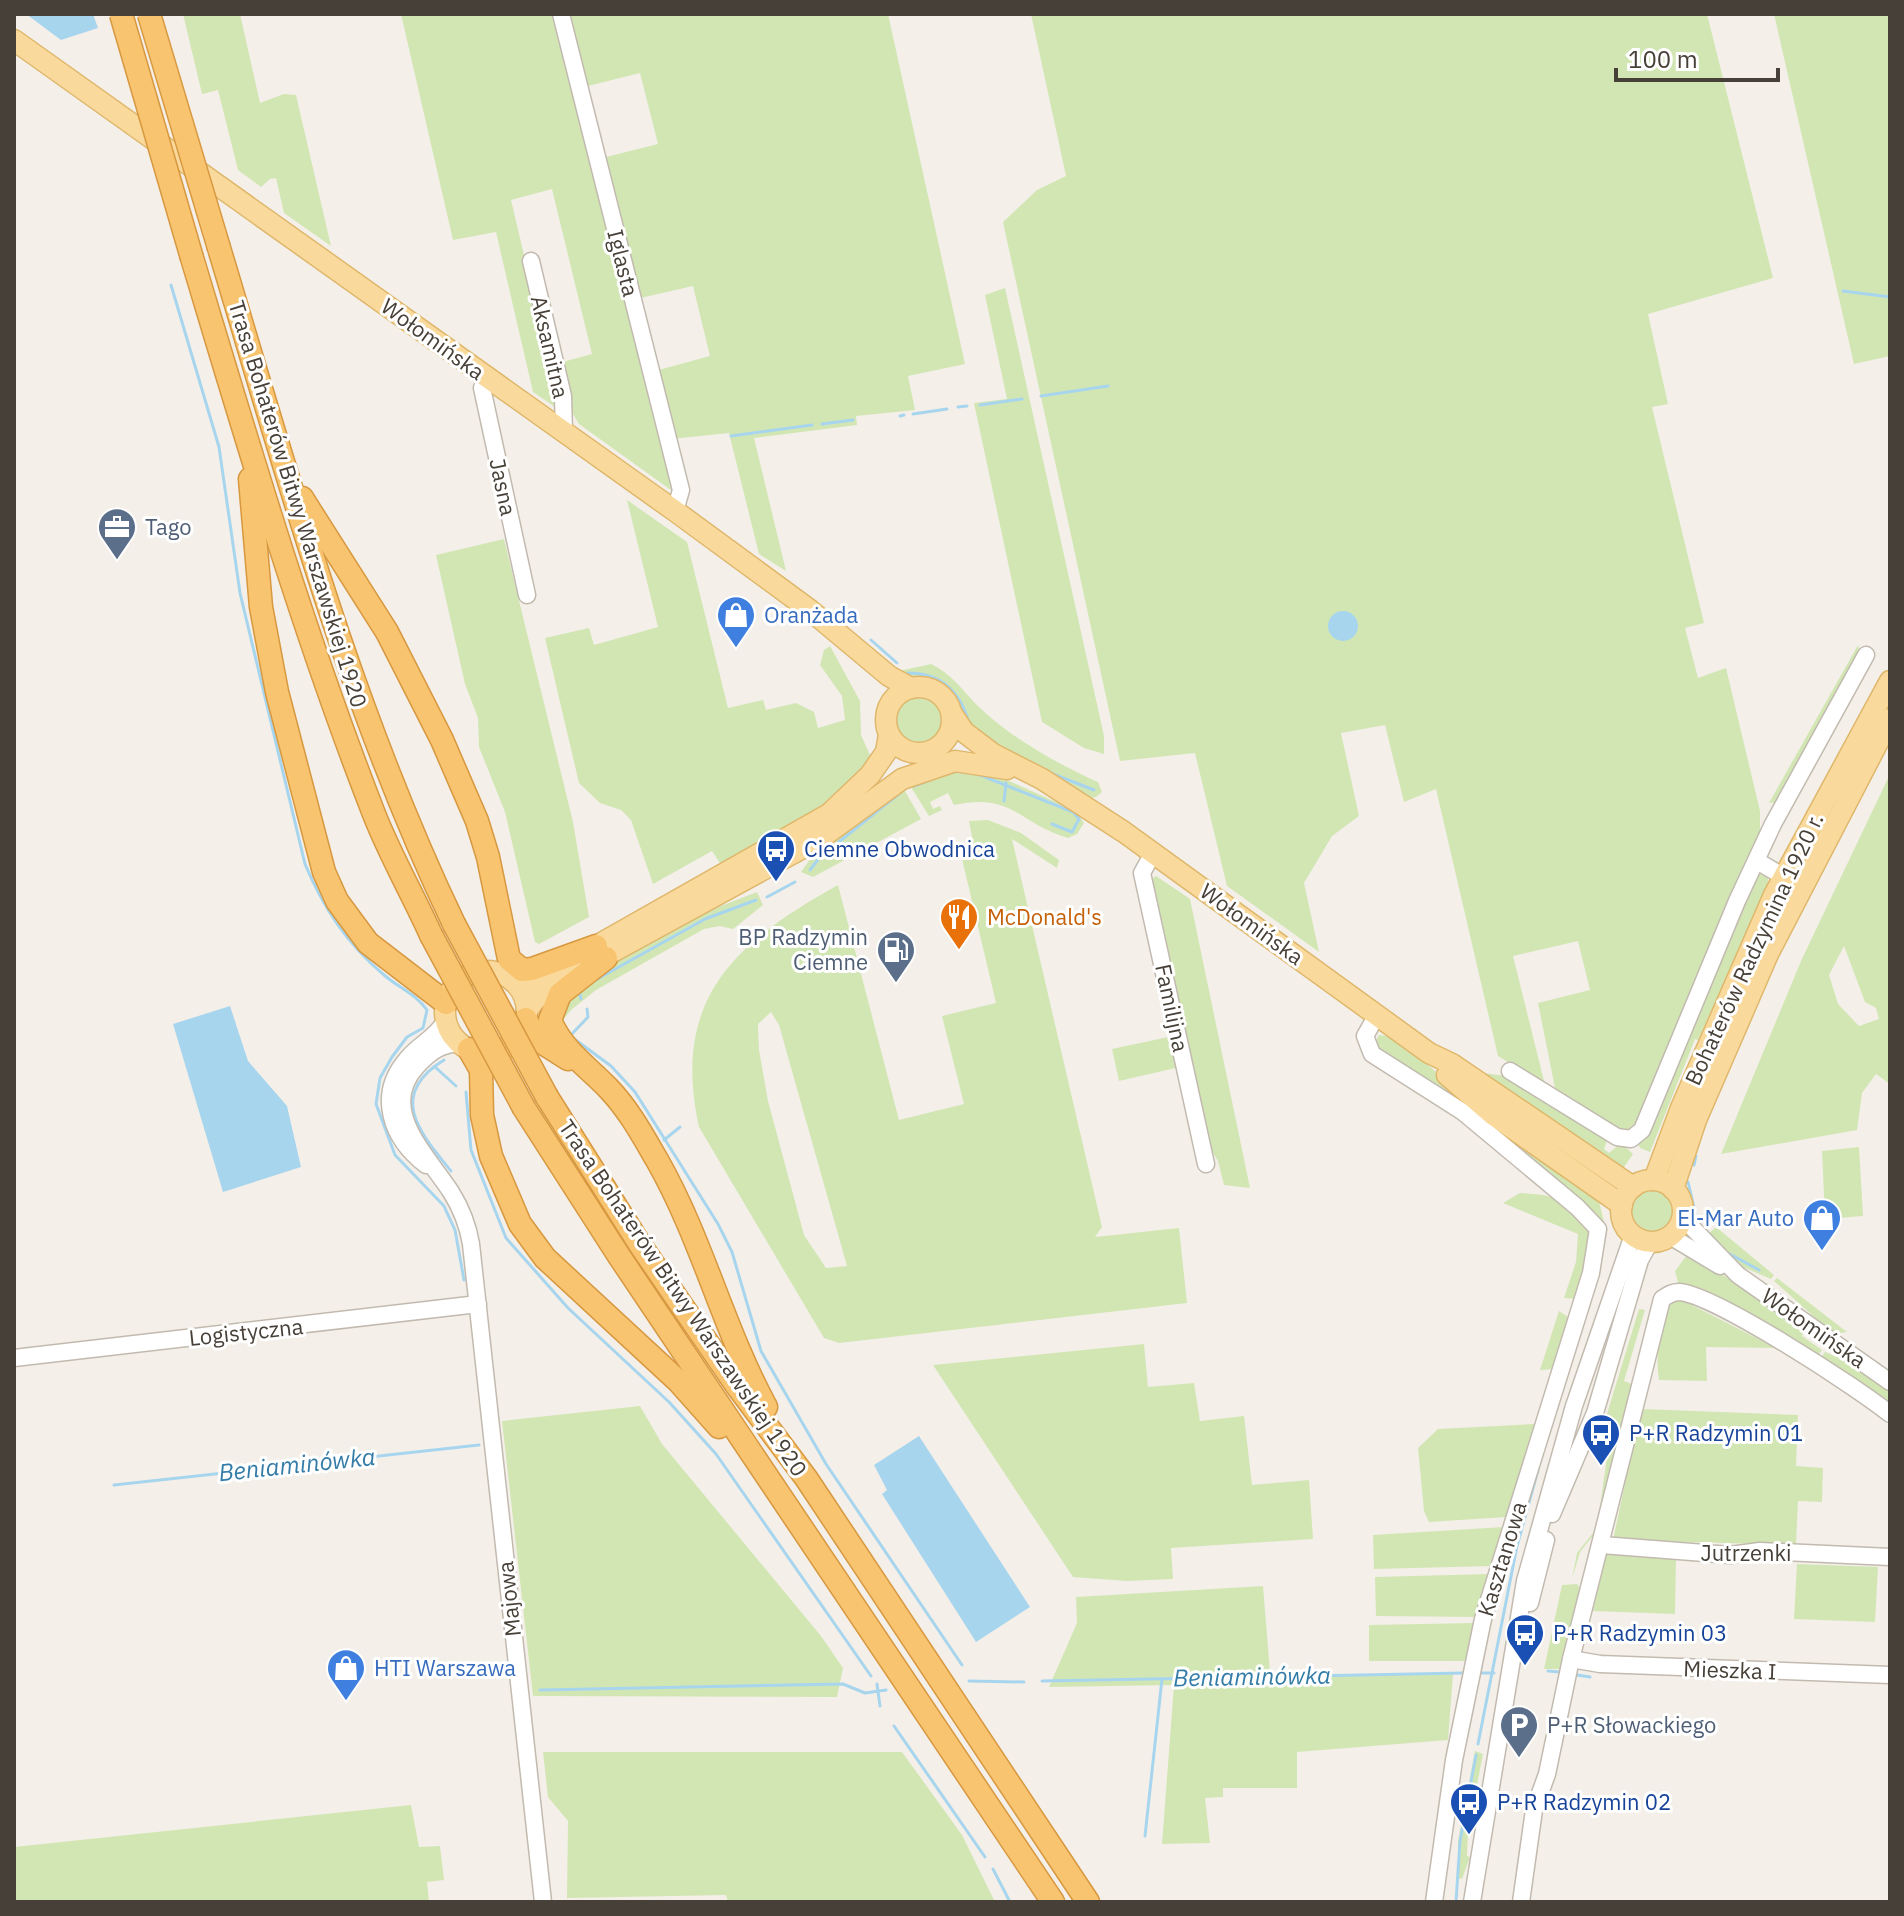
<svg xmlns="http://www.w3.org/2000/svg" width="1904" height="1916" font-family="'IBM Plex Sans',sans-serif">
<rect width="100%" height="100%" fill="#f4f0e9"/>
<g fill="#d2e6b4" fill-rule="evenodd">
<path d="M183 14H240L260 103 284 94 296 95 331 246 284 213 276 178 270 179 261 187 238 170 218 90 202 94Z"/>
<path d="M401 14H556L675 493 579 424 570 409 559 363 592 354 552 189 511 200 561 411 533 392 496 232 453 240Z"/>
<path d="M575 14H888L965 364 908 376 915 410 856 416 857 425 754 438 786 571 759 554 729 433 671 439 655 371 710 356 693 286 636 299 602 158 658 144 640 73 584 87 566 16Z"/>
<path d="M1031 14H1707L1773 278 1648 314 1668 404 1652 407 1704 623 1685 628 1698 678 1726 668 1760 811V834L1640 1122 1627 1133 1556 1093 1538 1003 1590 990 1578 941 1513 956 1545 1085 1498 1056 1436 789 1404 802 1385 725 1341 733 1359 816 1332 836 1304 883 1319 952 1227 886 1195 753 1120 761 1003 222 1037 190 1066 176Z"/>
<path d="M1774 14H1890V356L1854 364Z"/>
<path d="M1005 288 1104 736V754L1084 748 1042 722 974 403 1007 399 985 295Z"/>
<path d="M627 500 687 542 728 708 763 700 766 710 796 703 814 712 818 728 845 720 842 696 820 665 824 650 830 646 860 701 861 735 870 755 868 764 834 800 722 866 712 851 653 884 631 820 621 810 600 803 579 783 545 638 589 628 594 645 658 627Z"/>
<path d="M504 539 573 822 589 917 539 944 535 942 505 812 479 747 478 718 465 684 436 555Z"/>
<path d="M1858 645 1860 655 1778 802 1769 803Z"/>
<path d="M931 664C952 674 962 690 977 705 1008 736 1059 765 1098 782L1102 792 1096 797 1086 799C1046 778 993 760 964 723 955 711 957 696 943 686 932 678 920 679 907 680L899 671Z"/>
<circle cx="919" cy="721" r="25"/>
<path d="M947 769 996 775 1076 811 1084 823 1077 834 1068 838C1021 825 1013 792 954 805L948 793 930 802 933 809 940 806 942 810 929 816 909 784Z"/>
<path d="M1890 774V1084L1876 1074 1862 1093 1857 1130 1721 1154 1801 961ZM1844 946 1865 1002 1876 1008 1879 1019 1859 1026 1838 1004 1829 975Z"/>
<path d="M902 786 921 819 813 877 801 872 815 852Z"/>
<path d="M988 820 1021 833 1059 860 1057 868 1012 839 1102 1227 1095 1237 1179 1228 1187 1303 839 1343 824 1338 699 1127C671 999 734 943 838 885L899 1120 964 1104 942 1016 996 1003 959 846 973 842 969 821ZM771 1012 779 1025 847 1266 826 1268 804 1235 768 1101 759 1050 758 1024Z"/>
<path d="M1758 873 1768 878V884L1698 1040 1695 1039 1650 1152 1640 1148 1637 1141Z"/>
<path d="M1156 876 1190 899 1250 1188 1224 1185 1218 1161 1206 1141 1149 881Z"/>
<path d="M757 892 763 905 733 929 720 926 704 929 596 990 571 1010 558 1026V1017L582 981 703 913Z"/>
<path d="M1379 1035 1388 1036 1416 1055 1466 1097 1598 1197 1604 1222 1439 1087 1379 1051 1375 1042Z"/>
<path d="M1173 1036 1180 1067 1119 1081 1112 1049Z"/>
<path d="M1443 1049 1483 1073 1514 1077 1607 1140 1604 1149 1609 1153 1621 1143 1633 1154 1622 1170Z"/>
<path d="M1859 1147 1863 1216 1825 1219 1822 1151Z"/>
<circle cx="1652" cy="1211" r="20"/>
<path d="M1520 1193C1560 1194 1577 1203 1594 1239L1575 1299 1564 1298 1576 1262 1578 1234 1503 1203Z"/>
<path d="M1716 1227 1774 1275 1771 1279 1736 1264 1705 1237Z"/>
<path d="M1687 1255C1729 1277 1768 1301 1803 1333L1802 1336 1822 1350 1815 1359 1679 1286 1675 1271Z"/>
<path d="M1777 1278 1847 1332 1833 1334 1774 1281Z"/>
<path d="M1682 1300 1776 1348 1706 1347 1707 1381 1659 1380C1655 1354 1660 1327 1671 1303Z"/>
<path d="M1639 1309 1645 1310 1624 1381 1632 1384 1633 1390 1603 1523 1580 1552 1572 1579 1577 1553 1597 1528 1606 1464 1603 1427Z"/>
<path d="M1559 1311 1571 1319 1554 1369 1540 1370Z"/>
<path d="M1144 1344 1148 1387 1194 1383 1200 1421 1244 1416 1252 1485 1309 1480 1313 1539 1171 1548 1173 1579 1127 1581 1073 1577 933 1365Z"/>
<path d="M1825 1352 1857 1365 1890 1389V1409L1819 1361Z"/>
<path d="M640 1406 662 1444 821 1636 843 1668 837 1697 533 1696 502 1421Z"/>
<path d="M1641 1409 1798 1415 1796 1466 1823 1468 1822 1502 1798 1501 1796 1545 1613 1540Z"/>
<path d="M1534 1424 1506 1517 1429 1522 1424 1511 1418 1448 1438 1429Z"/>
<path d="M1504 1527 1493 1566 1374 1569 1373 1535Z"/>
<path d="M1606 1554 1676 1558 1675 1614 1593 1611Z"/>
<path d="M1797 1564 1878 1567 1875 1622 1794 1619Z"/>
<path d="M1490 1574 1477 1617 1376 1616 1375 1577Z"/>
<path d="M1577 1584 1582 1591 1564 1669H1544L1562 1585Z"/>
<path d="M1263 1586 1270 1672 1263 1676 1453 1674 1448 1740 1297 1752V1788H1223V1797L1205 1798 1210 1843 1162 1844 1174 1685 1049 1687 1077 1623 1076 1597Z"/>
<path d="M1475 1623 1467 1661H1369V1625Z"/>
<path d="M1475 1751 1483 1754 1468 1831 1467 1856 1470 1857 1462 1879 1458 1878V1841Z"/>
<path d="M543 1752H902L962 1835 995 1902H728L726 1895 567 1898 568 1821 548 1797Z"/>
<path d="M411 1805 419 1847 440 1846 444 1880 427 1882 429 1902H14V1847Z"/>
</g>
<g fill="#a8d5ee">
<path d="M26 14H93L98 28 61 40Z"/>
<circle cx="1343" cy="626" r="15"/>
<path d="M230 1006 248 1061 287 1106 301 1167 223 1192 173 1024Z"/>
<path d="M919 1436 1030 1607 976 1642 882 1494 887 1490 874 1465Z"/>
</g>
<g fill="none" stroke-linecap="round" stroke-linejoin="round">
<g stroke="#a8d5ee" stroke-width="3">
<path d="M171 285 219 447 240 593 305 864C324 909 347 944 384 975 399 988 416 994 427 1010L423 1028 407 1037 392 1057 380 1078 376 1104 395 1155 444 1206 455 1230 464 1280"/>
<path d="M1843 291 1890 297"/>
<path d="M1041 396 1108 386"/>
<path d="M980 405 1022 399"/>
<path d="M958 407 967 406"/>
<path d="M913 414 947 409"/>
<path d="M900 416 904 415"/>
<path d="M822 424 853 420"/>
<path d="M731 436 812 425"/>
<path d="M871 640 897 663"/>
<path d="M908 673C941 673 960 691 969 723"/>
<path d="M1053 774 1094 790"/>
<path d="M980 775 1073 812 1079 819 1072 832 1052 824"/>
<path d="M914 786 927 781"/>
<path d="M1004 801 1006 783"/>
<path d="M810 870 820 857 900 793"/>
<path d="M767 897 795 882"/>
<path d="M592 982 705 919 756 900"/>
<path d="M579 991 581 999"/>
<path d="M587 1009 588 1017 571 1035 573 1038 611 1066 635 1092 718 1224 732 1252 761 1351 826 1464 962 1665"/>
<path d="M444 1060C387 1095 419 1132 451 1171"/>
<path d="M435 1067 456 1086"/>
<path d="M466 1092 471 1150 506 1238 568 1308 669 1402 716 1454 871 1676"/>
<path d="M664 1140 680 1127"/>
<path d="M1694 1165 1696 1156"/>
<path d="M1688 1182 1697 1220"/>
<path d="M1728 1253 1759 1270"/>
<path d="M114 1485 479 1445"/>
<path d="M1548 1671 1560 1672"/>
<path d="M1479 1673H1494"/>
<path d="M1577 1675 1590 1677"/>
<path d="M969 1681 1024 1682"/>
<path d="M1042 1681 1463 1673"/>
<path d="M877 1684 880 1706"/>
<path d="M540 1690 843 1684 865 1693 886 1690"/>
<path d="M894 1726 985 1857"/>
<path d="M1478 1744 1517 1546 1538 1470"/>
<path d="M1145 1836 1162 1679"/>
<path d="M993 1869 1010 1902"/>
<path d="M1456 1902 1460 1841 1476 1755"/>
</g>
<g stroke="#c2baaf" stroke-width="19">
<g id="minor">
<path d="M561 14 681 490 675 511"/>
<path d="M531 261 563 396 564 433"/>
<path d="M487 379 482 388 527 595"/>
<path d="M1153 853 1142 873 1206 1164"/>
<path d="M1757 861 1793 882"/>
<path d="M1377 1015 1365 1036 1372 1054 1463 1112 1577 1207 1598 1229 1591 1273 1483 1619 1454 1760 1434 1902"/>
<path d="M460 1043C441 1044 430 1052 417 1066 377 1109 427 1155 451 1192 461 1208 468 1226 471 1244L543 1902"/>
<path d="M1510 1071 1617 1137 1631 1139 1642 1130 1737 901 1773 824 1866 655"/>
<path d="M426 1165C392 1139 375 1096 407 1059 419 1044 436 1038 446 1020"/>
<path d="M1682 1217 1738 1275 1890 1382"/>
<path d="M1670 1236 1720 1266"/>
<path d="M14 1358 478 1304"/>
<path d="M1552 1514 1595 1413 1640 1260 1650 1242"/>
<path d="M1602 1545 1730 1555 1760 1551 1890 1557"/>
<path d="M1530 1603 1546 1540"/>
<path d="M1571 1659 1600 1664 1890 1675"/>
<path d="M1472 1902 1525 1581 1574 1406 1633 1235"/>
<path d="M1521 1902 1534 1810 1547 1774 1571 1659 1662 1299C1668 1295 1672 1292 1679 1292 1714 1294 1858 1388 1890 1414"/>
</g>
</g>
<g stroke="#dfb76c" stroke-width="23">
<g id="major">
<path d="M14 40 675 511 810 610 889 676 911 688"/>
<circle cx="919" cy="720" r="33"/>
<path d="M952 714 964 732 993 754 1042 779 1124 832 1429 1053 1452 1064 1633 1187"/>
<path d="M584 953 829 814 870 775 886 752 889 735"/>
<circle cx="486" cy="1012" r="41"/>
<path d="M514 982H532L556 969"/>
<path d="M527 1010 542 992 563 979 821 838 902 779 955 761 1007 769"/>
<path d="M1447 1075 1492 1114 1622 1205"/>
<path d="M1654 1180 1681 1108 1774 895 1890 681"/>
<circle cx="1652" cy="1211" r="31"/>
<path d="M1673 1189 1696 1120 1768 954 1890 719"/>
</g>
</g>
<g stroke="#d79840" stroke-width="25">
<g id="highway">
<path d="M219 248C288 477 350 707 454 924"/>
<path d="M192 258C248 444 303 632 374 814 390 855 413 895 431 935"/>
<path d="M250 479 261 607 277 692 324 872 337 901 368 943 446 1003"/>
<path d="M302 498 387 632 442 740 477 821 488 857 509 959 522 970 532 969 596 946"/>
<path d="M606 958 560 994 550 1020C562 1050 588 1067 609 1089 629 1110 643 1136 657 1160 702 1239 723 1328 766 1407"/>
<path d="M526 1019 535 1038 568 1059"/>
<path d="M469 1049 481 1070 482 1115 491 1156 520 1224 545 1258 678 1381 719 1427"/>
<path d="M547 1097 639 1243 737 1386 806 1478 1088 1902"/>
<path d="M524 1108 619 1256 1053 1902"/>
</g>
</g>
<use href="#minor" stroke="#fff" stroke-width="16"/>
<use href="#major" stroke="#fada9c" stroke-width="20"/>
<use href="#highway" stroke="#f8c470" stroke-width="22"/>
<g stroke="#d79840" stroke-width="25" stroke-linecap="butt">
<g id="highway-bridge">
<path d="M121 14 192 258"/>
<path d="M149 14 219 248"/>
<path d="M454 924 547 1097"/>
<path d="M431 935 524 1108"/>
</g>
</g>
<use href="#highway-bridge" stroke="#f8c470" stroke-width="22"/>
</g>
<defs>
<g id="office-pin" transform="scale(2)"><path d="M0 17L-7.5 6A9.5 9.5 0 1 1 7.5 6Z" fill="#5c6f8a" stroke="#fff"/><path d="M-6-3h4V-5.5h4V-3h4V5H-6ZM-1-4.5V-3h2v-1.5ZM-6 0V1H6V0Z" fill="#fff"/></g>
<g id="shop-pin" transform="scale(2)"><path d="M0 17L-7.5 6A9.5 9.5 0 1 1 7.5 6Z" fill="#3f7fe0" stroke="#fff"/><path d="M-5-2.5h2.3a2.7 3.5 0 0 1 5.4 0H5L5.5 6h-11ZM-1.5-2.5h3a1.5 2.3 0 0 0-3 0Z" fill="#fff"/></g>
<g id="bus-pin" transform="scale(2)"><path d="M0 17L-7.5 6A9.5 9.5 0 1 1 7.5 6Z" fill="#1a4fb4" stroke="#fff"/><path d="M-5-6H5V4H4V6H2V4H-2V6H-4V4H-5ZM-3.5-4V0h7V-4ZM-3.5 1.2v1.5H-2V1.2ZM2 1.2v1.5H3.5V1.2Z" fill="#fff"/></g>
<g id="restaurant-pin" transform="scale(2)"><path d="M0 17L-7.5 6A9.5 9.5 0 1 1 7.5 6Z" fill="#e8710a" stroke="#fff"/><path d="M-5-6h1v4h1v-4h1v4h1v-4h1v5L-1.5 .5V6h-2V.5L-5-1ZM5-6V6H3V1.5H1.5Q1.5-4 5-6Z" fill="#fff"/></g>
<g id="fuel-pin" transform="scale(2)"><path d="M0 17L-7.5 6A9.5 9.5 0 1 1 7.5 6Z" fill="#5c6f8a" stroke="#fff"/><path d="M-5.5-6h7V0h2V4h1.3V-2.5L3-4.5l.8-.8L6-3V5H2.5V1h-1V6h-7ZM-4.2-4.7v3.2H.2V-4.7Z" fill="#fff"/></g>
<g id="parking-pin" transform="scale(2)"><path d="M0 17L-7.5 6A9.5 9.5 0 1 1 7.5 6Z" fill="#5c6f8a" stroke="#fff"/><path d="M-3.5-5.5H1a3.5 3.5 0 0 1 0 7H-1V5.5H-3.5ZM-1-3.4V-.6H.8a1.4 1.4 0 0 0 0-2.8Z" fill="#fff"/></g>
</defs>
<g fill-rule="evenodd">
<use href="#office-pin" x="117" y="527"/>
<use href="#shop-pin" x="736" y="615"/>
<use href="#bus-pin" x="776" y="849"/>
<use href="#restaurant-pin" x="959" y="917"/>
<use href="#fuel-pin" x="896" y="950"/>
<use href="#shop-pin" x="1822" y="1218"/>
<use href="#bus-pin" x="1601" y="1433"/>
<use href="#bus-pin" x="1525" y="1633"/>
<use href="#shop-pin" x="346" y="1668"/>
<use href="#parking-pin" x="1519" y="1725"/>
<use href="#bus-pin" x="1469" y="1802"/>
</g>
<g text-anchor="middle" stroke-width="6" stroke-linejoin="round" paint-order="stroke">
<g font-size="22" fill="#474038" stroke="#fff">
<text transform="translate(623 263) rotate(76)" y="8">Iglasta</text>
<text transform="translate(433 339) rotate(36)" y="8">Wołomińska</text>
<text transform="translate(550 347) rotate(77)" y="8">Aksamitna</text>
<text transform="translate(503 487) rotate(78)" y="8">Jasna</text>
<text transform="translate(298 504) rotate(73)" y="8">Trasa Bohaterów Bitwy Warszawskiej 1920</text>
<text transform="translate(1252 924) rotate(36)" y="8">Wołomińska</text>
<text transform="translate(1754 949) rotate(-65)" y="8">Bohaterów Radzymina 1920 r.</text>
<text transform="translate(1172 1008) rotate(78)" y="8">Familijna</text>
<text transform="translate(683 1298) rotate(56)" y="8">Trasa Bohaterów Bitwy Warszawskiej 1920</text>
<text transform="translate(1814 1328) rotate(35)" y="8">Wołomińska</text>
<text transform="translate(246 1332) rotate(-6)" y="8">Logistyczna</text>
<text x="1746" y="1561">Jutrzenki</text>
<text transform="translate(1502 1559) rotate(-73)" y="8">Kasztanowa</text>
<text transform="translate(509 1599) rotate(-96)" y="8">Majowa</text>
<text transform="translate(1730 1670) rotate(2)" y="8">Mieszka I</text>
</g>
<g font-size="22" fill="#4e5e75" stroke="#fff" text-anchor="start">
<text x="145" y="535">Tago</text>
<text x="868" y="945" text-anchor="end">BP Radzymin<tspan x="868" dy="25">Ciemne</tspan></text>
<text x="1547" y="1733">P+R Słowackiego</text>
</g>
<g font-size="22" fill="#366cbe" stroke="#fff" text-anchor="start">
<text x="764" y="623">Oranżada</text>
<text x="1794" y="1226" text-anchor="end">El-Mar Auto</text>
<text x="374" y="1676">HTI Warszawa</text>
</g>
<g font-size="22" fill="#164399" stroke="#fff" text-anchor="start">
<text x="804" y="857">Ciemne Obwodnica</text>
<text x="1629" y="1441">P+R Radzymin 01</text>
<text x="1553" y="1641">P+R Radzymin 03</text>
<text x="1497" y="1810">P+R Radzymin 02</text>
</g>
<g font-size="22" fill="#c56008" stroke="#fff" text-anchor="start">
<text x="987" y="925">McDonald's</text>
</g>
<g font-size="24" font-style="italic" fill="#337ca8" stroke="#fff">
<text transform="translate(297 1465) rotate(-6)" y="8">Beniaminówka</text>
<text transform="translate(1252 1677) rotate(-1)" y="8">Beniaminówka</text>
</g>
</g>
<rect width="1904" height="1916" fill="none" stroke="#474038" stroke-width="32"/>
<path d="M1616 68v12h162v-12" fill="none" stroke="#474038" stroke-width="4"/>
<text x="1628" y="68" font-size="24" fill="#474038" stroke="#ffffff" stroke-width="6" paint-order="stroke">100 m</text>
</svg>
